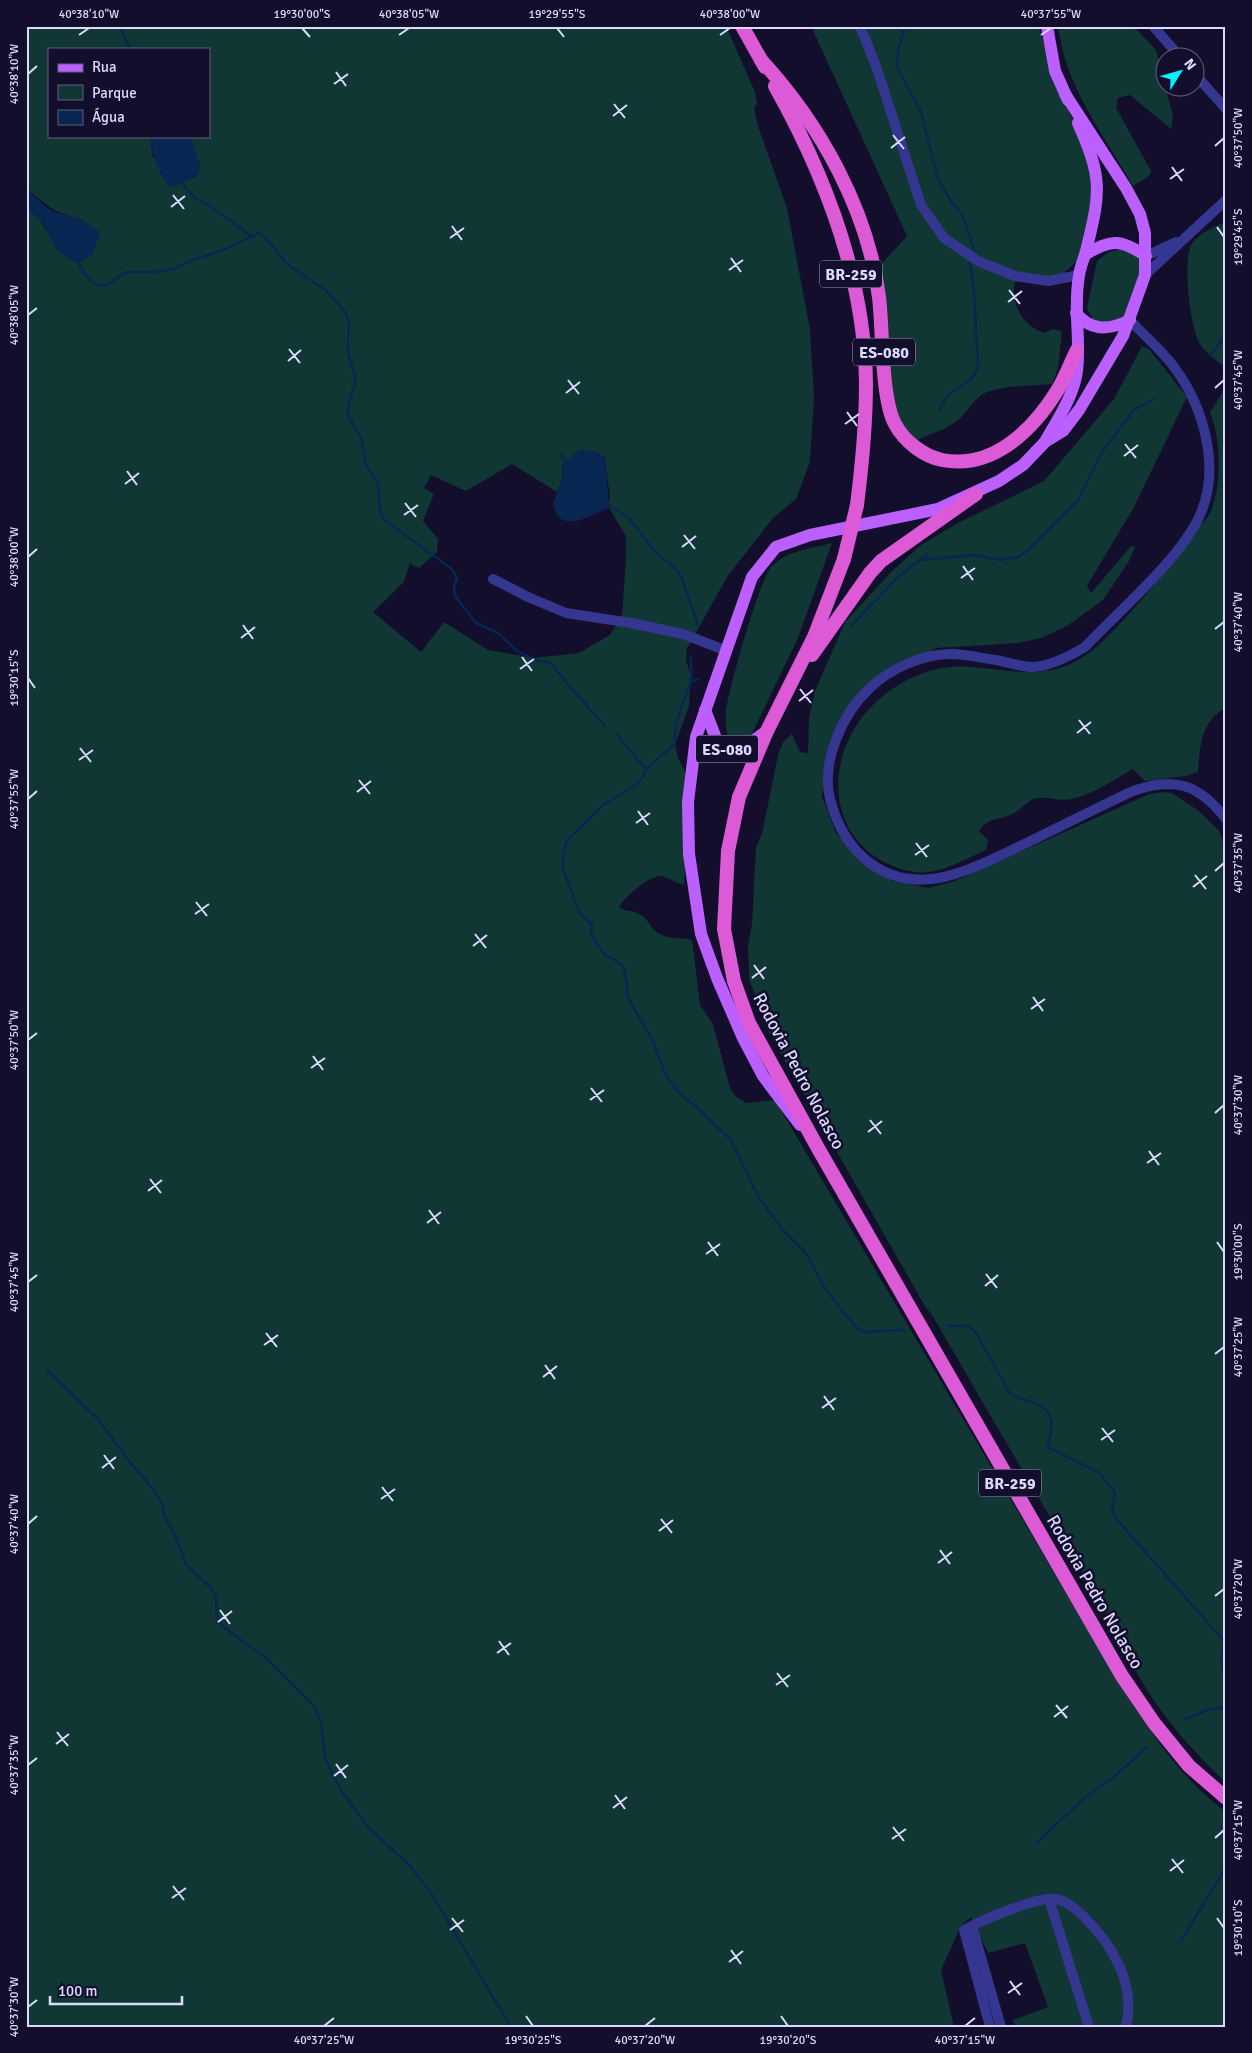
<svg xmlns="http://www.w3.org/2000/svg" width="1252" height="2053" font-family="Signika,sans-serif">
<rect width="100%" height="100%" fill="#120e2c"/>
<g fill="#103734" fill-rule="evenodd">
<path d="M26 26H726L755 92 757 103 754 108 757 123 787 208 810 329 814 398 810 462 796 499 773 518 727 577 687 649 686 660 691 676 689 706 675 745 678 758 690 781 684 885C676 883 669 878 662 876 651 874 624 897 619 907 626 912 633 910 641 915 647 918 649 925 654 930 665 940 679 937 692 940L700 1005 713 1024 730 1088 735 1096 746 1103 775 1100 1128 1698C1157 1741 1184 1781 1226 1812V2027H1015L1013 2020 1048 2007 1025 1943 988 1953 971 1917 961 1926 941 1970 954 2027H26V206C35 213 42 219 45 230L79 218C52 213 46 204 26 188ZM49 49H209V136H190L200 167 153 158 150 136H49ZM580 450 597 452 605 458 610 498 608 506 626 536V559L622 616 610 635 579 653 533 658 488 650 444 622 421 652 373 612 404 582 410 562 412 565 419 568 437 552 438 539 423 521 434 494 424 488 431 475 466 491 512 464 557 492 562 480V467Z"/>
<path d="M811 26H1039L1058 93 1084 138 1096 166 1084 255 1058 278 1015 280C1010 304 1022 325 1044 333L1053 329 1062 331 1058 369 1052 384C1033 386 995 385 980 396 971 403 965 416 954 423 940 433 923 435 909 445L890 405 876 270 907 236Z"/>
<path d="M1058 26H1133L1156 50 1173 116 1171 129 1130 95 1118 98 1116 108 1151 171 1148 177 1133 186C1104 135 1065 86 1058 26Z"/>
<path d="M1226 221V368C1218 361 1205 353 1200 344 1190 328 1181 256 1193 242 1201 232 1215 227 1226 221Z"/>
<path d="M1123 249 1136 255 1145 271 1124 325 1094 323 1087 308 1097 261 1109 252Z"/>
<path d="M1142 346 1149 349 1187 397 1134 507 1087 586 1091 593 1131 546 1135 547 1129 561 1103 600 1067 626 1041 638 1018 643 936 648 873 684 826 760 822 796 835 831 859 861 892 881 928 888 955 881 1147 795 1162 792 1172 793 1199 811 1219 831 1226 850V1783C1195 1753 1166 1722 1144 1685 1126 1655 1113 1624 1095 1594 1040 1500 985 1407 931 1313L926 1308 769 1033 749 979 748 946 752 924 756 847 762 834 778 755 783 742 792 734 800 752 808 753 809 717 815 691 845 622 891 572 921 545 958 523 1044 481 1114 399Z"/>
<path d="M1226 387V708C1201 720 1200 747 1198 772L1186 776 1145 781 1133 769C1114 780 1092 795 1071 799 1058 802 1047 795 1033 799 1027 802 1021 809 1014 813 1002 820 987 817 979 831L988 840 986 850C968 858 949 869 929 872 915 874 898 869 886 863 828 834 826 763 863 716 888 685 929 663 970 667 1001 669 1032 677 1063 667 1076 663 1094 650 1104 640 1136 609 1169 567 1196 531 1201 524 1210 516 1212 508 1222 478 1221 441 1210 412Z"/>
<path d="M832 543 798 638 749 740 732 744C725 734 725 723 726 711 729 689 759 580 772 566 786 551 813 548 832 543Z"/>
</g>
<g fill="#072752">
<path d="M150 136H190L200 167 197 177 170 187C157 172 153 155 150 136Z"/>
<path d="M26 188 47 208 60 214 79 218 100 232 93 254 80 262 72 261 55 248 43 223 26 206Z"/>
<path d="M580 450 597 452 605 458 609 504 607 509C590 515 559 536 553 504L562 480 563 463Z"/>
</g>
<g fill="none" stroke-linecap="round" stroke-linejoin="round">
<g stroke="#072752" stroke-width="2.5">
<path d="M120 26 130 49"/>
<path d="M905 26 898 51 897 67 921 112 938 179 951 201 963 216 974 250"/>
<path d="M181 182 195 198 210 206 250 235"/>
<path d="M26 207 38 216"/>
<path d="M77 261C86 274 88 285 106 286L126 272H154L174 269 192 260 226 249 258 233 265 237 287 264 327 291 345 312 349 322 348 353 356 380 348 406V415L362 440 365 463 378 484 380 510 383 519 452 569 457 578 454 587 455 596 476 623 498 633 516 650 535 660 551 663 565 681 605 726"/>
<path d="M1210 356 1226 334"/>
<path d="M939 410 948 395 972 378 978 368 974 292 970 262"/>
<path d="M560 454 567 462"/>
<path d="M607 504 629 518 656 553 672 566 681 576 698 625"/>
<path d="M922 560 975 555 1000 560 1019 557 1029 549 1078 500 1102 452 1134 410 1154 399"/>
<path d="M852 625 899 576 928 554"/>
<path d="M690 656C691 664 693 675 690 683 684 704 673 721 675 744L646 769 643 777 636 785 603 805 567 840 563 853V869L579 912 592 925 591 935 604 954 623 965 627 984V996L653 1041 665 1074 680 1094 699 1109 731 1140 759 1198 783 1230 806 1253 824 1287 848 1318 856 1327 864 1332 904 1330"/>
<path d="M691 682 698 679"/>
<path d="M616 734 646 769"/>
<path d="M948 1326H968L975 1331 1009 1392C1023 1405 1045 1397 1051 1420 1054 1432 1047 1440 1048 1447L1098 1472 1115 1492 1112 1511 1118 1521 1224 1641 1222 1664 1226 1681"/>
<path d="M47 1370 98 1419 129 1461 155 1491 162 1504 165 1517 174 1533 186 1564 213 1590 216 1598 217 1616 222 1626 266 1658 313 1705 321 1722 325 1758 340 1789 368 1827 411 1867 431 1893 511 2027"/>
<path d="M1185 1719 1208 1710 1226 1707"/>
<path d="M1037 1843 1083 1799 1115 1776 1147 1747"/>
<path d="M1181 1941 1226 1867"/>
</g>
<g stroke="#343690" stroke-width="10">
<path d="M860 26 877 69 921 205 944 238 978 261 1015 276 1048 281 1079 275"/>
<path d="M1153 26 1181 58"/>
<path d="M1194 73 1226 109"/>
<path d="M1146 256 1176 242"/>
<path d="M1145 275 1226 200"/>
<path d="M1130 320C1144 336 1162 350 1174 367 1204 407 1221 468 1200 515 1182 557 1118 612 1085 647 1070 656 1051 666 1033 667 1021 667 1007 662 996 660 981 658 966 654 951 654 922 654 889 669 869 689 842 714 821 762 830 799 844 853 885 890 944 877 966 872 989 861 1010 851 1052 831 1092 810 1133 791 1174 776 1199 784 1226 819"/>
<path d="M493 579 528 597 566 613 631 623 683 634 727 651"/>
<path d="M1049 1899 1089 2027"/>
<path d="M972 1926 1001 2027"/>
<path d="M990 2027 964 1930C980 1921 1038 1896 1055 1899 1066 1900 1076 1909 1084 1917 1113 1945 1136 1985 1126 2027"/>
</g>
<g stroke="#bb60ff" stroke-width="12">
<path d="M1047 26 1055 71 1068 100"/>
<path d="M1086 254C1111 239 1121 239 1146 256"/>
<path d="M1076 313C1091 332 1110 330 1130 320"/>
<path d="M1046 440C1058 419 1074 395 1077 371 1081 340 1073 308 1079 276 1080 266 1085 257 1087 247 1101 191 1102 177 1078 123"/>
<path d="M705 710 717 741 729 750 746 746 767 731"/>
<path d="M800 1125 763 1076 743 1038 717 978 701 934 689 854 688 802 696 737 752 577 776 547 810 535 938 509 999 481 1023 465 1045 442 1063 431 1079 410 1123 336 1145 275V233L1140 214 1126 188 1065 94"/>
</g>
<g stroke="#dd5ad7" stroke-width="14">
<path d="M742 26 765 67"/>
<path d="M761 60C820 124 868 210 879 297 883 330 881 398 895 424 904 441 923 456 942 460 992 470 1032 431 1057 391 1065 378 1070 364 1077 350"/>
<path d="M775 86C826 177 865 278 866 384 866 425 862 465 857 505"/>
<path d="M844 559 814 637 767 731 739 797 728 851 724 929 734 981 749 1023 819 1150 1122 1676 1154 1723 1189 1766 1226 1798"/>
<path d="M812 655 870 573 881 561 976 494"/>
</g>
<path stroke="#dd5ad7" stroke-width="14" d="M844 559 857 505"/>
</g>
<path fill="none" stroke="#dcd9ff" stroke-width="2" d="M302 28 310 37M557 28 564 37M79 35 89 28M399 35 409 28M720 35 730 28M1041 35 1051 28M336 72 346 86M28 74 37 66M334 84 348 74M614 104 625 118M613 116 627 105M893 135 904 149M1215 146 1224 138M891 148 905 137M1172 167 1182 181M1170 179 1184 169M173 195 184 209M171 207 185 196M452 226 462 240M1217 227 1224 237M450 238 464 228M731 258 741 272M729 270 743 260M1009 290 1020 304M1008 302 1022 291M28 315 37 308M289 349 300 363M288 361 301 350M568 380 579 394M1215 388 1224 380M566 393 580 382M847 412 857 426M845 424 859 414M1125 444 1136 458M1124 456 1138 445M127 471 137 485M125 484 139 473M405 503 416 517M404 515 418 505M684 535 695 549M682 547 696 536M28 557 37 549M963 566 973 580M961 578 975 568M243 625 253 639M1215 629 1224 622M241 638 255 627M522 657 532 671M520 669 534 659M28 678 35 688M800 689 811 703M799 701 813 690M1079 720 1090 734M1077 733 1091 722M80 748 91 762M79 760 93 750M359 780 370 794M357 792 371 781M28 799 37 791M638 811 648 825M636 823 650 813M916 843 927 857M915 855 929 845M1215 871 1224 863M1195 875 1206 889M1193 887 1207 876M196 902 207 916M195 914 209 904M475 934 486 948M473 946 487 935M754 965 764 979M752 978 766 967M1033 997 1043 1011M1031 1009 1045 999M28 1040 37 1033M313 1056 323 1070M311 1068 325 1058M591 1088 602 1102M590 1100 604 1090M1215 1113 1224 1105M870 1120 881 1134M868 1132 882 1121M1149 1151 1159 1165M1147 1163 1161 1153M150 1179 161 1193M148 1191 162 1180M429 1210 439 1224M427 1223 441 1212M708 1242 718 1256M1217 1242 1224 1252M706 1254 720 1244M986 1274 997 1288M28 1282 37 1275M985 1286 998 1275M266 1333 277 1347M264 1345 278 1335M1215 1354 1224 1347M545 1365 555 1379M543 1377 557 1366M824 1396 834 1410M822 1408 836 1398M1102 1428 1113 1442M1101 1440 1115 1430M104 1455 114 1469M102 1468 116 1457M382 1487 393 1501M381 1499 395 1489M661 1519 672 1533M28 1524 37 1516M659 1531 673 1520M940 1550 950 1564M938 1563 952 1552M1215 1596 1224 1589M220 1610 230 1624M218 1622 232 1611M499 1641 509 1655M497 1653 511 1643M777 1673 788 1687M776 1685 790 1675M1056 1705 1067 1718M1054 1717 1068 1706M57 1732 68 1746M56 1744 69 1734M336 1764 346 1778M28 1765 37 1758M334 1776 348 1765M615 1795 625 1809M613 1808 627 1797M893 1827 904 1841M1215 1838 1224 1830M892 1839 906 1829M1172 1859 1183 1873M1170 1871 1184 1860M173 1886 184 1900M172 1898 186 1888M452 1918 463 1932M1217 1918 1224 1928M450 1930 464 1920M731 1950 741 1964M729 1962 743 1951M1010 1981 1020 1995M1008 1993 1022 1983M28 2007 37 2000M526 2016 533 2026M781 2016 788 2026M324 2026 334 2018M645 2026 655 2018M965 2026 975 2018"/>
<g text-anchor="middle" stroke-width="5" stroke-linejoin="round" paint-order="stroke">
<g fill="#120e2c" stroke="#9f9cc0" stroke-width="1">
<rect x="820" y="260.5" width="62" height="27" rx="4"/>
<rect x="853" y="338.5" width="62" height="27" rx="4"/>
<rect x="696" y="735.5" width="62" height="27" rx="4"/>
<rect x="979" y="1469.5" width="62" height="27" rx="4"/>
</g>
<g font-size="16" font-weight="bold" fill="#dcd9ff">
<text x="851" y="280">BR-259</text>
<text x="884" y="358">ES-080</text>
<text x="727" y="755">ES-080</text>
<text x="1010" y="1489">BR-259</text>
</g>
<g font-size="18" fill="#dcd9ff" stroke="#120e2c">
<text transform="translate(799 1071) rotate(62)" y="6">Rodovia Pedro Nolasco</text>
<text transform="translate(1095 1592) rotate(60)" y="6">Rodovia Pedro Nolasco</text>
</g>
</g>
<rect width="1252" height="2053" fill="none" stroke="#120e2c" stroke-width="55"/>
<rect x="48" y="48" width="162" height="90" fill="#120e2c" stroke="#635f80"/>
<rect x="58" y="64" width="25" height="8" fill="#bb60ff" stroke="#635f80"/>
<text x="92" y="72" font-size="15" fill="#dcd9ff">Rua</text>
<rect x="58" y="85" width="25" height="15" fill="#103734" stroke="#635f80"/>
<text x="92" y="98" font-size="15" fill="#dcd9ff">Parque</text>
<rect x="58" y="110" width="25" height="15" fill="#072752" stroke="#635f80"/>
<text x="92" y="122" font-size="15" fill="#dcd9ff">Água</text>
<g transform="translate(1180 72) rotate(53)"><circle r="24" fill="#120e2c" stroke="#635f80"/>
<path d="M0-4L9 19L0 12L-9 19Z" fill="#05f3ff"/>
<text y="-8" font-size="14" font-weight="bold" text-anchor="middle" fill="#dcd9ff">N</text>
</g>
<path d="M50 1996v8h132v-8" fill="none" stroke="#dcd9ff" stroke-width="2.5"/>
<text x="58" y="1996" font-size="15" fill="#dcd9ff" stroke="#120e2c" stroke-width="4" paint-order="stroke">100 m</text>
<rect x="28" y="28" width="1196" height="1998" fill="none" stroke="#dcd9ff" stroke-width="2"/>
<g font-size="12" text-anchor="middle" fill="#dcd9ff">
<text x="89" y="18">40°38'10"W</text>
<text x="302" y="18">19°30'00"S</text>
<text x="409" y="18">40°38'05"W</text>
<text x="557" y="18">19°29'55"S</text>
<text x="730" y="18">40°38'00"W</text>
<text x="1051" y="18">40°37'55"W</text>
<text transform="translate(14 74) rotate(-90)" y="4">40°38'10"W</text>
<text transform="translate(1238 138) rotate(-90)" y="4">40°37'50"W</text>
<text transform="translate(1238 237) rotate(-90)" y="4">19°29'45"S</text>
<text transform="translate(14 315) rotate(-90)" y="4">40°38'05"W</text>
<text transform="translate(1238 380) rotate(-90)" y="4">40°37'45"W</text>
<text transform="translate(14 557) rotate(-90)" y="4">40°38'00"W</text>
<text transform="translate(1238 622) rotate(-90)" y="4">40°37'40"W</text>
<text transform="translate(14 678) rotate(-90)" y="4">19°30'15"S</text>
<text transform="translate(14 799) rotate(-90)" y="4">40°37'55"W</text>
<text transform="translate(1238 863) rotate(-90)" y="4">40°37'35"W</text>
<text transform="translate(14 1040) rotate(-90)" y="4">40°37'50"W</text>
<text transform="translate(1238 1105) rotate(-90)" y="4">40°37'30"W</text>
<text transform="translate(1238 1252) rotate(-90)" y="4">19°30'00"S</text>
<text transform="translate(14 1282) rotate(-90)" y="4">40°37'45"W</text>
<text transform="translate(1238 1347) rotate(-90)" y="4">40°37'25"W</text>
<text transform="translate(14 1524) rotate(-90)" y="4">40°37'40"W</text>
<text transform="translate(1238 1589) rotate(-90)" y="4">40°37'20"W</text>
<text transform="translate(14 1765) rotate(-90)" y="4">40°37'35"W</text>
<text transform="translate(1238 1830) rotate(-90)" y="4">40°37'15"W</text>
<text transform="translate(1238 1928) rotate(-90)" y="4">19°30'10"S</text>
<text transform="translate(14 2007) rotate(-90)" y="4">40°37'30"W</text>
<text x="324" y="2044">40°37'25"W</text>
<text x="533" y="2044">19°30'25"S</text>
<text x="645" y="2044">40°37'20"W</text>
<text x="788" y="2044">19°30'20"S</text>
<text x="965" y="2044">40°37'15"W</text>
</g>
</svg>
